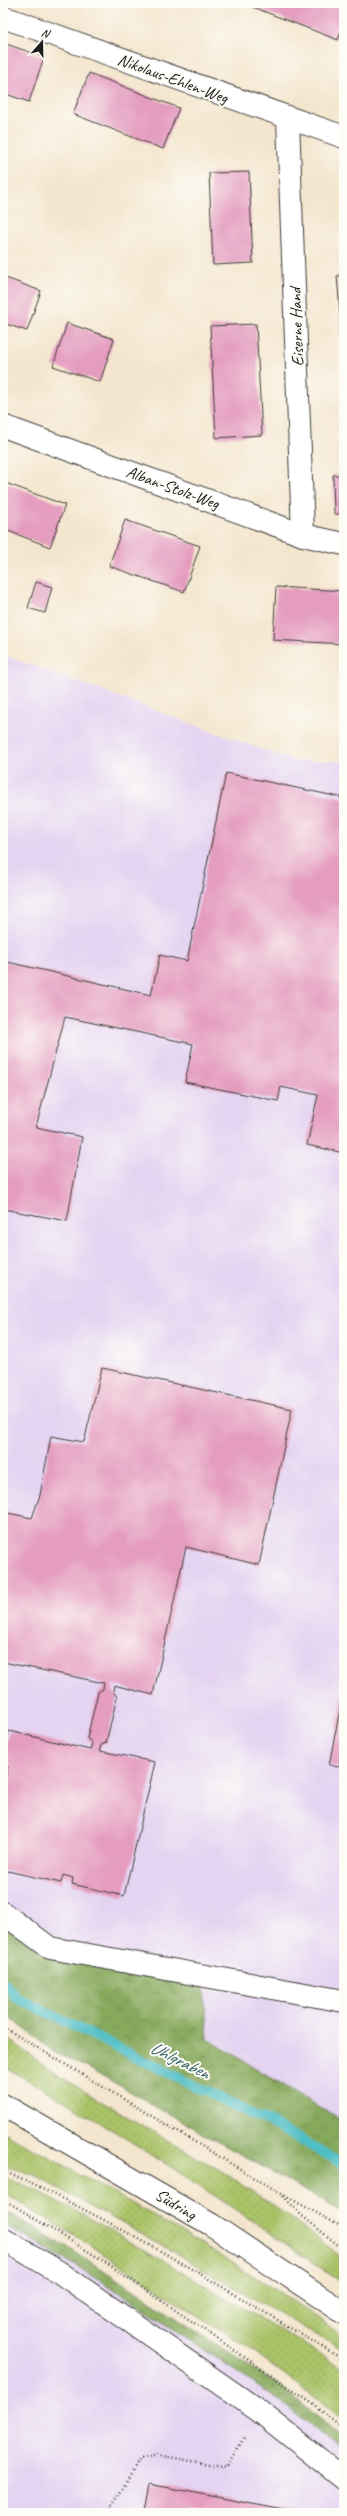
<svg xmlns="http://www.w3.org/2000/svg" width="347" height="2516" font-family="Caveat,sans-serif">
<defs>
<pattern id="grass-dots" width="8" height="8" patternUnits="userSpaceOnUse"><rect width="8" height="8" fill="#aac368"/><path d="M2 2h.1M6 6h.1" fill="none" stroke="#92a75a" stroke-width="1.8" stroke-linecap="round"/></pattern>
<pattern id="forest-crowns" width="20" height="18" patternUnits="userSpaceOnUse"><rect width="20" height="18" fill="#87a95c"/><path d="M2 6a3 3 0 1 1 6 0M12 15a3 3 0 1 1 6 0" fill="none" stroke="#6e894b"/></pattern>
</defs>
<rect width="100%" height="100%" fill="#fdfcf7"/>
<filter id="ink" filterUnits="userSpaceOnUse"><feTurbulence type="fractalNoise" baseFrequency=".025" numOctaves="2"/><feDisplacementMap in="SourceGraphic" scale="8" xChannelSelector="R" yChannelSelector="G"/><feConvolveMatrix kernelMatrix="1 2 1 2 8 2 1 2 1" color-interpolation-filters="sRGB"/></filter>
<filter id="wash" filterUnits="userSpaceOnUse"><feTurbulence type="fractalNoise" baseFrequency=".012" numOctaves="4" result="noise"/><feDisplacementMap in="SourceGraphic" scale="16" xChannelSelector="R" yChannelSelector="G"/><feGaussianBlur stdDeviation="0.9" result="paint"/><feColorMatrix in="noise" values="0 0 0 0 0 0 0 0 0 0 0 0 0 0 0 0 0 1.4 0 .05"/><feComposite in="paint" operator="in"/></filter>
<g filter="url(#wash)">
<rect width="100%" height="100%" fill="#f4e6ce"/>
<g fill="#e4d3f1">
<path d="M3 655 294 761H344V2122L208 2038 204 1986 3 1923Z"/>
<path d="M3 2224 95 2277 281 2402 344 2453V2513H3Z"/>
</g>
<g fill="url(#grass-dots)" stroke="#637042">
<path d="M3 2034C67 2087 143 2124 213 2166 259 2194 302 2226 344 2259V2284C233 2207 121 2131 3 2066Z"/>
<path d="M3 2132C119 2195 236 2260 344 2336V2351L163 2246 33 2174 3 2166Z"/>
<path d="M3 2177C51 2194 94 2221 138 2246 208 2286 276 2327 344 2369V2419L249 2348 82 2240 3 2193Z"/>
</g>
<g fill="url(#forest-crowns)" stroke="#52623c">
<path d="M3 1923 204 1986 208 2039 344 2122V2213L92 2070 55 2053 3 2012Z"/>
<path d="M3 2209 93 2263 281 2387 344 2438V2453L281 2402 95 2277 3 2224Z"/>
</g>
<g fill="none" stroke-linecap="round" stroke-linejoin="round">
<path stroke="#4fbec5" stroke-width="10" d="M3 1982 17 1998 280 2128 344 2165"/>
</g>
<g id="blocks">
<g fill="#e49cbf">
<path d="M251 3H344V24L338 40 250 6Z"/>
<path d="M3 43 44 57 29 102 3 93Z"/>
<path d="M89 73 179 108 163 149 73 114Z"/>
<path d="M249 172 253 263 213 265 209 173Z"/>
<path d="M344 275V348H343L337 276Z"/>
<path d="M3 277 41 291 27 331 3 323Z"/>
<path d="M67 323 114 339 100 382 53 366Z"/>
<path d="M256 324 262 435 216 438 210 326Z"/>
<path d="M333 475H344V514H334Z"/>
<path d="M3 482 65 505 50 547 3 529Z"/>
<path d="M125 520 200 546 184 592 109 566Z"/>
<path d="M36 582 52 587 45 613 28 608Z"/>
<path d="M276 587 344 591V644L273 640Z"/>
<path d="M226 773 344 798V1153L307 1145 318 1095 281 1087 278 1101 185 1082 193 1044 65 1017 36 1127 82 1137 67 1221 3 1209V961L151 995 160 955 187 961Z"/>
<path d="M102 1368 292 1409 259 1565 186 1547 153 1695 114 1685 113 1691 117 1697 106 1743 101 1745 100 1751 155 1762 124 1896 72 1884 73 1878 63 1875 61 1883 3 1870V1788L8 1767 3 1766V1756L9 1731 90 1750 92 1743 87 1738 98 1692 103 1689 104 1683 3 1662V1512L32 1518 40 1495 51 1436 84 1442Z"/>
<path d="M343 1694H344V1768L329 1765Z"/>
<path d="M149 2484 294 2512V2513H144Z"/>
</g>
</g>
</g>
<g filter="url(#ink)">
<use href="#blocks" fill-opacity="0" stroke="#3c3a37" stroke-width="1"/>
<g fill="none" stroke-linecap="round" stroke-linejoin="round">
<g stroke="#3c3a37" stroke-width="24">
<g id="minor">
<path d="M3 17 344 137"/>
<path d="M288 119 303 535"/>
<path d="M3 426 303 535 344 544"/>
<path d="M3 1913 50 1948 344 2001"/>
<path d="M3 2105 212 2225 344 2313"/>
<path d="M3 2239 59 2272 259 2411 344 2479"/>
</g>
</g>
<g stroke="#3c3a37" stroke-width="2.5" stroke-dasharray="1 3" stroke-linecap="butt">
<path d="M3 2027 280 2193 344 2228"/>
<path d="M3 2171C122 2223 233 2294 344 2360"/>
<path d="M283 2196 301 2215 344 2250"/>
<path d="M3 2199 102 2260 313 2404 344 2430"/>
<path d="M108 2513 140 2459 157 2455 227 2467 245 2436"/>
</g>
<use href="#minor" stroke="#fff" stroke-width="22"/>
</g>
</g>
<g text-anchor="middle" stroke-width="4" stroke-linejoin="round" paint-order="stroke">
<g font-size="17" fill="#1c1c1c" stroke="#fdfcf7">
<text transform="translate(173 78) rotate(20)" y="6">Nikolaus-Ehlen-Weg</text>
<text transform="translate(296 327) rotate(-92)" y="6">Eiserne Hand</text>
<text transform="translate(173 487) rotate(20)" y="6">Alban-Stolz-Weg</text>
<text transform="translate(176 2204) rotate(31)" y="6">Südring</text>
</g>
<g font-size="18" font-style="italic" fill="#305d60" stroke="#fdfcf7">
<text transform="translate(180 2060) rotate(26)" y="6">Uhlgraben</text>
</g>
</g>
<rect width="347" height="2516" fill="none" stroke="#fdfcf7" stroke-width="16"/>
<g transform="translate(42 42) rotate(20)" stroke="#fdfcf7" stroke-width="3" paint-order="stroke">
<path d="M0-3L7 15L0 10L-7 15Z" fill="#1c1c1c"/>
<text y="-6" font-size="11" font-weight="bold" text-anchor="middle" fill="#1c1c1c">N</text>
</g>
</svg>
